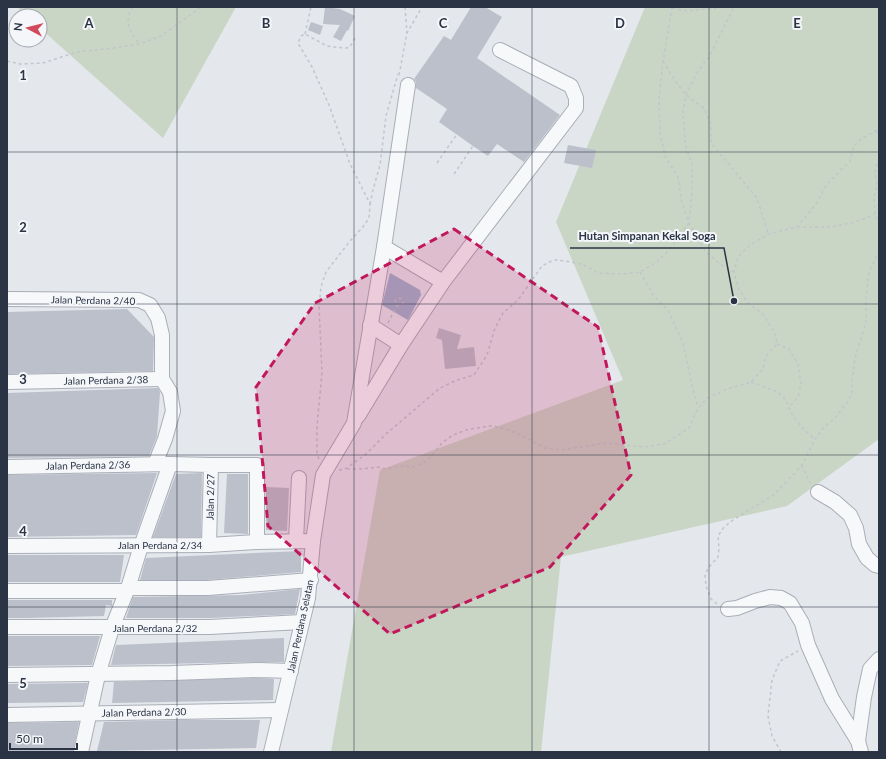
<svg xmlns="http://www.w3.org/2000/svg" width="886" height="759" font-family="Lato,sans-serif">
<rect width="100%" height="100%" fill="#e4e7ec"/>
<g fill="#c9d6c5">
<path d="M17 7H236L163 138 40 28V16H27Z"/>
<path d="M645 7H879V439L787 506 561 557 541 752H331L380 470 623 380 556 222Z"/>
</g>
<path fill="#9fb4cc" d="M390 273 420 290 421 295 408 320 382 305Z"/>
<g fill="#bbc0ca">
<path d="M325 7 340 9 355 16 348 31 347 30 341 41 333 37 340 25 323 24Z"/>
<path d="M471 7H485L502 17 477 58 560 115 524 162 497 144 488 156 473 146 439 122 447 109 416 88V82L414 79 444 36 451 40Z"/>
<path d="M311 22 323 26 320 35 308 30Z"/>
<path d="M568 145 596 150 592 168 564 163Z"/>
<path d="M127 309 154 337 153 371 7 374V312Z"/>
<path d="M439 328 461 335 457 349 474 347 476 366 445 369 442 340 436 338Z"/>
<path d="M158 388 160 392 157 436 149 456 7 458V393Z"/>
<path d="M157 473 136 535 7 537V475Z"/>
<path d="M202 473 201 537H153L176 474Z"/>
<path d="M227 474H248V534L224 533Z"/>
<path d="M266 487 289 488 287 531 266 530Z"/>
<path d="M301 551V572L208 580H140L146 558Z"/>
<path d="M7 555H124L120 582H7Z"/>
<path d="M300 589 295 614 210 618H126L133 597 241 595Z"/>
<path d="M7 600H112V606L106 605 104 616 26 618H7Z"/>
<path d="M7 636H100L92 665 7 666Z"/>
<path d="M284 638V662H259L111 665 116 645Z"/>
<path d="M259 678 274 679 273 700 112 703 114 682Z"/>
<path d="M88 683 83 702 7 703V684Z"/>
<path d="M181 720H260L256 748 97 751 104 722Z"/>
<path d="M79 722 73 752H7V723Z"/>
</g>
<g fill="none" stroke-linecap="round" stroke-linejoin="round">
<g stroke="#a9aeb7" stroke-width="16">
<g id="minor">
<path d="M384 247 443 282"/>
<path d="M7 299 139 300 150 305 158 318 162 335V379L170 392 173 411 165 439 155 464"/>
<path d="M370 325 401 345"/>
<path d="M7 382 162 379"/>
<path d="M358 416 401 345 443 282 576 108V98L571 86 500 50"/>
<path d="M211 465H257V542"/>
<path d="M7 467 170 464 211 465 209 545"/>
<path d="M818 492 835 502 850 515 856 528 859 544 867 558 875 565 879 566"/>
<path d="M296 541 299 478"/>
<path d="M7 546 209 545 257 542 313 541"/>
<path d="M128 588H208L311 580"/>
<path d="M7 591H126"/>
<path d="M728 609 737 608 755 601 770 597 781 598 790 603 802 623 808 645 832 699 858 741 861 752"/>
<path d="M7 627H210L302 622"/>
<path d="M7 675 172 673 259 670 291 671"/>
<path d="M7 715 280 710"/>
<path d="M858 741 864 697 870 669 879 659"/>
<path d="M81 752 98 675 112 628 128 588 141 546 170 464"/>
<path d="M271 752 308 598 313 541 323 475 354 423 384 247 408 85"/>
</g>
</g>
<g stroke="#c2c5cb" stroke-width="1.5" stroke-dasharray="3 3" stroke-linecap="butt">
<path d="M133 7C123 22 130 31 139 44"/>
<path d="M405 7 407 33"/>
<path d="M672 7 663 61 659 98 660 133 665 156 678 177 682 203 689 223 705 251 720 264 734 272"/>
<path d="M672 8 687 11 728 7"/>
<path d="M305 34 311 7"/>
<path d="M7 61 20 64 43 63 77 52 114 48 139 44 161 36 201 7"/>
<path d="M663 61 674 79 686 95 704 108 711 124V143L757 198 768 233"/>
<path d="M399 75 407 33 422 7"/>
<path d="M877 131 879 143"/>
<path d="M879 158 875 172 877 186 874 197 875 214 879 224"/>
<path d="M437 163 457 134"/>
<path d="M454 174 473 146"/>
<path d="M370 204 373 190 380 165 386 116 398 74"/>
<path d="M797 227C826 228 847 227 875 214"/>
<path d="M879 231V238"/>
<path d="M640 272 654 296 668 310 683 343 691 381 698 408"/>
<circle cx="399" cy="302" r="4"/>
<path d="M388 323 397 305"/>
<path d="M777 344 789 349 798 364 801 384 798 397 789 407"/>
<path d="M751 382 778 392 786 400 791 413 803 429 815 439"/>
<path d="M319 459 317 453V426L322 373 319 306 321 287 326 272 350 241 363 227 369 218 370 204 350 164 329 105 312 67 298 43 301 36 305 34 327 46 333 47 346 48 350 47 355 38"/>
<path d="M802 465 810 483"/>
<path d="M347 469H362L378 467 386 469 403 466 413 467 427 461 442 443 453 435 466 430 482 427 492 426 506 429 521 435 545 448 561 450 607 443 643 447 664 444 689 428 698 408 708 398 727 389 751 382 763 369 766 356 777 344 775 333 762 313 748 303 738 288 734 272 738 257 750 245 768 234 797 227 816 204 828 183 850 161 853 148 858 141 877 130 879 127"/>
<path d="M339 470 345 469 365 455 386 434 440 388 457 380 474 375 487 355 495 328 503 313 518 300 542 266 553 260 565 261 582 264 598 273 624 274 640 272 658 261 670 249 689 223 692 192V165L686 147 685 138 683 112 686 95 698 71 709 57 734 7"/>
<path d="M717 604 711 599 706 586 705 576 708 568 718 557 719 548 718 536 724 527 733 520 775 494 802 465 815 439 824 427 834 419 849 400 852 393V382L855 358 866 323V297L869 273 879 250"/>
<path d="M781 752 772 736 768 716 772 680 780 661 798 651"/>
</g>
<use href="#minor" stroke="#f7f8fa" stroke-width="14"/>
</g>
<path fill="#c2185b" fill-opacity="0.2" stroke="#c2185b" stroke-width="3" stroke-dasharray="8 5" stroke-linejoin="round" d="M454 229 598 327 631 475 550 567 390 634 268 526 256 387 315 303Z"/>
<path fill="none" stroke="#2b3445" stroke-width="1" stroke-opacity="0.55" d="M177 7V752M354 7V752M532 7V752M709 7V752M7 152H879M7 304H879M7 455H879M7 607H879"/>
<g text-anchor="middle" stroke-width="4" stroke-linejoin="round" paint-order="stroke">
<g font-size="10" fill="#2b3445" stroke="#f4f6f9">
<text transform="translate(93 300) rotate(1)" y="4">Jalan Perdana 2/40</text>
<text transform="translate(106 380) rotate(-1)" y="4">Jalan Perdana 2/38</text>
<text transform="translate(88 465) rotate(-1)" y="4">Jalan Perdana 2/36</text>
<text transform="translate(210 497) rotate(-89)" y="4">Jalan 2/27</text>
<text x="160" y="549">Jalan Perdana 2/34</text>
<text transform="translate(300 626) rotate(-78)" y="4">Jalan Perdana Selatan</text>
<text x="155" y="632">Jalan Perdana 2/32</text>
<text transform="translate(144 712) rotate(-1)" y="4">Jalan Perdana 2/30</text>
</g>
</g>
<g font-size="13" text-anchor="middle" font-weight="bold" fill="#2b3445" stroke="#f4f6f9" stroke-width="4" stroke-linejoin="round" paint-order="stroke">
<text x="89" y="28">A</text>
<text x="266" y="28">B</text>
<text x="443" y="28">C</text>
<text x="620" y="28">D</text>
<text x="797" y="28">E</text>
<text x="23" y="80">1</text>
<text x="23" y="232">2</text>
<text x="23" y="384">3</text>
<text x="23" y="536">4</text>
<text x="23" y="688">5</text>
</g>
<path fill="none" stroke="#2b3445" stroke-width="1.5" d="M734 301L724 248H570"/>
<circle fill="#2b3445" stroke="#f4f6f9" stroke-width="1.5" cx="734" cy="301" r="4"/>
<g font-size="11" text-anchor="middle" font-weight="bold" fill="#2b3445" stroke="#f4f6f9" stroke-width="4" stroke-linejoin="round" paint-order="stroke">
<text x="647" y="240">Hutan Simpanan Kekal Soga</text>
</g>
<rect width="886" height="759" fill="none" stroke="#2b3445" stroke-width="16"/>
<g transform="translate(28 28) rotate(277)"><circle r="19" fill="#f4f6f9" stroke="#a4a8b1"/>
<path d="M0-3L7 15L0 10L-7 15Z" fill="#d1495b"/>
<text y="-6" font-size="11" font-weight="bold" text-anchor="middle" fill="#2b3445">N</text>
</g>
<path d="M10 743v6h67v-6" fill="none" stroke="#2b3445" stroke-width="2"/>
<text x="16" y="743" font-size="12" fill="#2b3445" stroke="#f4f6f9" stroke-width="3" paint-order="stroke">50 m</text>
</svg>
